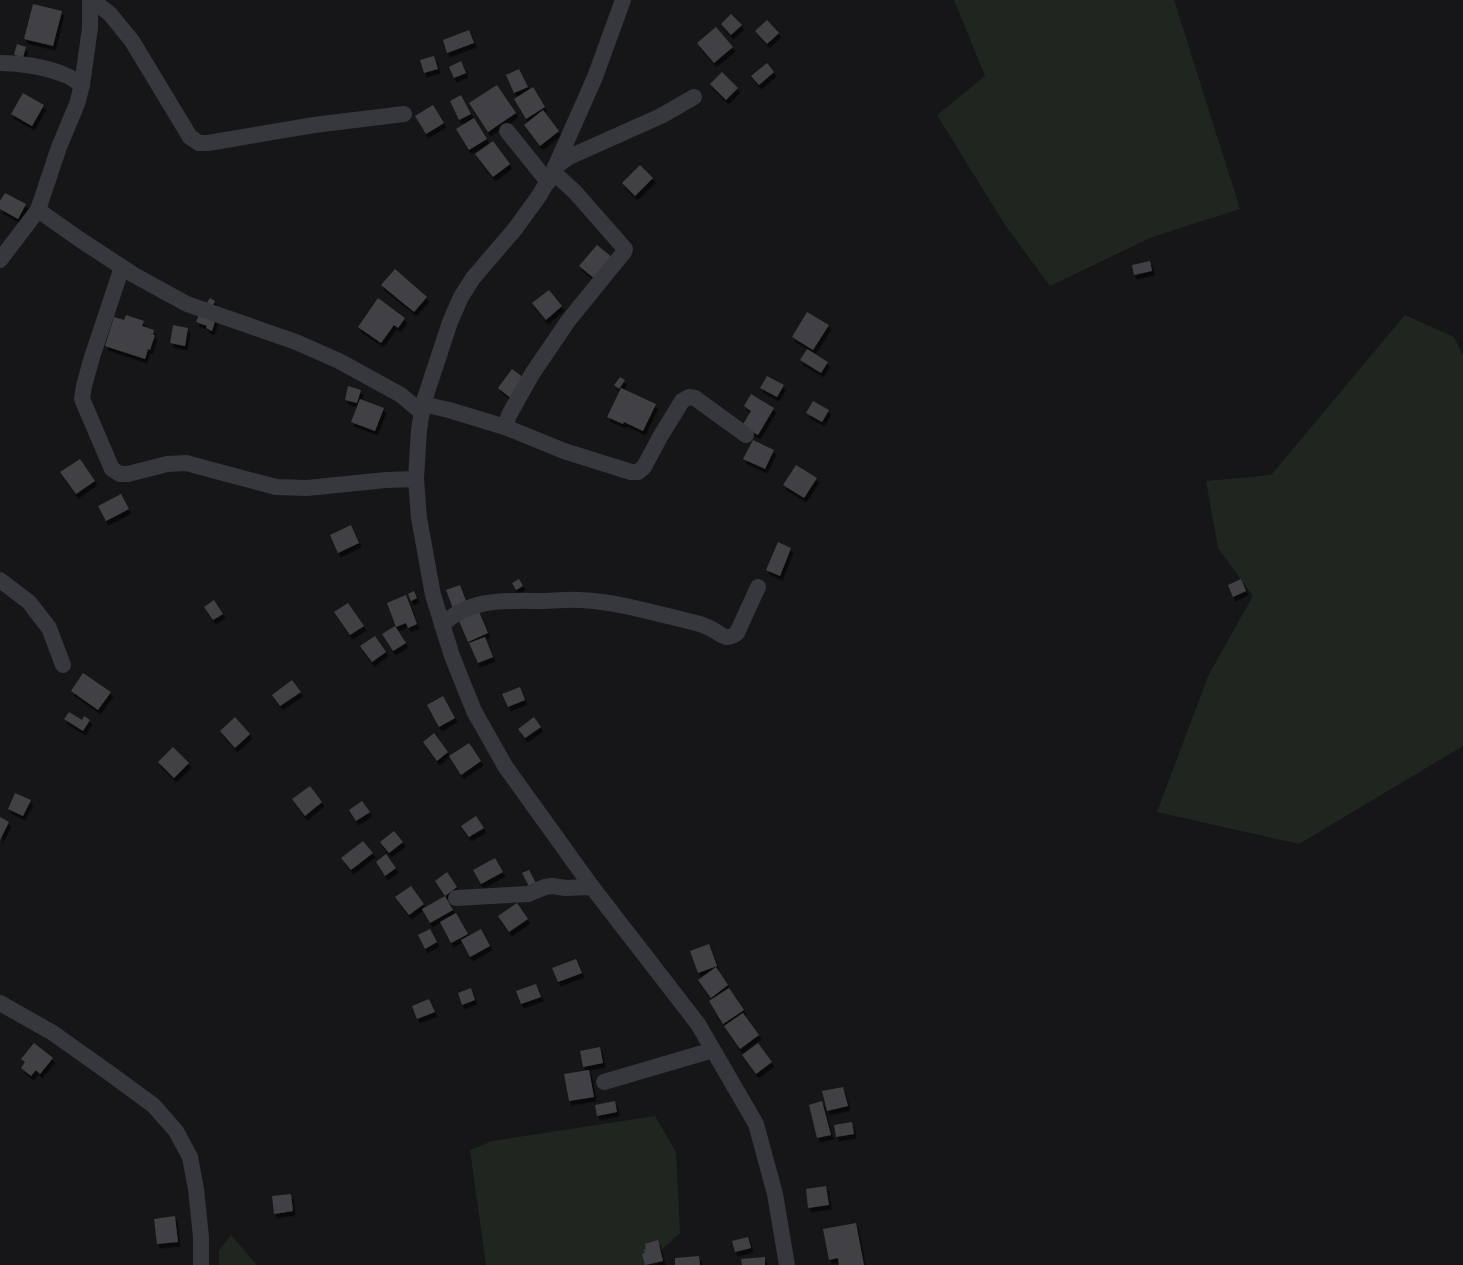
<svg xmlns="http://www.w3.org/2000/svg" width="1463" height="1265" font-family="'Nunito Sans',sans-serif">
<defs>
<filter id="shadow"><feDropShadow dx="2.5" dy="4.5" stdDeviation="0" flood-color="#0009"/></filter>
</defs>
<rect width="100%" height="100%" fill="#161618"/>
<g fill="#1e261f">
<path d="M954 0H1174L1240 209 1152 237 1050 286 1005 225 937 115 985 76Z"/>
<path d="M1405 315 1454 337 1463 356V746L1299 844 1157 812 1209 674 1253 596 1218 548 1206 481 1271 475Z"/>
<path d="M655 1116 676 1152 680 1233 656 1255 657 1265H486L470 1150 492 1141Z"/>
<path d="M231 1235 257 1265H219V1251Z"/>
</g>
<g fill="#404145" filter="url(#shadow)">
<path d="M33 4 62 11 53 46 24 39Z"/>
<path d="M731 14 742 25 731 35 721 24Z"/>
<path d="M767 20 779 33 767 44 755 31Z"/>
<path d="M716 27 733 47 714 63 697 43Z"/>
<path d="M469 30 474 43 447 53 443 40Z"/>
<path d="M17 44 26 47 23 57 14 55Z"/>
<path d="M434 56 438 69 424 73 420 60Z"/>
<path d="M461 61 466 73 454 78 449 67Z"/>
<path d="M767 63 774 72 759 85 751 76Z"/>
<path d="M519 69 528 87 514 93 506 75Z"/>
<path d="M722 72 738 88 726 100 710 84Z"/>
<path d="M497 85 516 113 488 132 469 103Z"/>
<path d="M533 87 545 107 526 119 514 99Z"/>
<path d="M23 93 44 105 32 126 11 114Z"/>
<path d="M461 95 471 114 459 120 450 101Z"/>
<path d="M433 105 444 123 426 134 415 116Z"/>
<path d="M543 110 559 131 540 146 524 125Z"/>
<path d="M474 118 487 139 469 150 456 129Z"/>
<path d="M493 141 510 164 493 177 475 154Z"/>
<path d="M640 165 653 178 635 196 622 183Z"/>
<path d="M5 193 26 204 18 219 0 209V201Z"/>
<path d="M597 245 613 258 595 279 579 266Z"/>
<path d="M1150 261 1152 271 1134 275 1132 265Z"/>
<path d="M395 269 427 297 414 312 381 285Z"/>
<path d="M549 290 562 306 546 320 532 303Z"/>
<path d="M210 298 215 301 212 307 206 304Z"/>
<path d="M378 298 405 318 398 328 394 325 381 343 358 327Z"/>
<path d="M200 312 216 318 212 331 206 328 207 326 196 322Z"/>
<path d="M807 312 829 325 813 350 792 337Z"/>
<path d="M126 315 144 321 142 326 154 330 153 335H155L150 350 148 349 145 359 105 346 114 317 124 320Z"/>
<path d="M173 325 188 328 185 346 170 343Z"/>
<path d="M807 349 828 362 821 373 800 360Z"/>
<path d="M512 369 527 380 512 399 498 388Z"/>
<path d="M767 376 784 385 777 397 760 388Z"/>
<path d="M620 377 625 380 619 389 614 385Z"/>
<path d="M348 386 361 390 357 403 345 400Z"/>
<path d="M621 388 656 404 643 431 624 422 623 424 607 417Z"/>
<path d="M751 394 774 408 758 435 742 426 751 411 744 406Z"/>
<path d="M360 399 384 408 375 431 351 422Z"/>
<path d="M813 401 829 410 822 422 806 413Z"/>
<path d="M753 440 774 450 765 469 743 459Z"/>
<path d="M80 459 95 481 76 494 60 472Z"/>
<path d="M796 465 817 478 804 498 783 485Z"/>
<path d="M121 494 129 509 106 521 98 506Z"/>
<path d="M351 525 359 543 338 553 330 535Z"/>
<path d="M778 542 791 548 780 576 766 570Z"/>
<path d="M519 579 523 586 516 590 512 583Z"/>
<path d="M1241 579 1246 591 1233 597 1228 585Z"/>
<path d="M460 585 468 606 454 611 446 590Z"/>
<path d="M414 591 417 598 411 601 408 594Z"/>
<path d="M406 595 417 624 408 628 406 623 396 627 387 603Z"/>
<path d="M214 600 223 614 213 620 204 607Z"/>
<path d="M348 603 364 626 350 635 334 612Z"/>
<path d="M477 607 488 633 468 642 457 616Z"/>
<path d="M395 626 406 643 393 651 382 634Z"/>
<path d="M375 636 386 652 372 662 360 646Z"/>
<path d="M485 637 493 657 478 663 469 643Z"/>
<path d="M83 673 111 692 98 710 71 691Z"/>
<path d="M292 680 301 692 280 706 272 695Z"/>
<path d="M520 687 525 700 508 707 502 694Z"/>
<path d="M443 696 455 718 439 727 427 705Z"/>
<path d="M69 712 82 720 84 716 90 720 83 731 64 719Z"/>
<path d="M235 717 250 734 235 748 220 731Z"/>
<path d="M534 717 541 727 525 738 518 729Z"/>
<path d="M434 733 448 752 437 761 423 742Z"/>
<path d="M469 743 481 761 461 775 449 756Z"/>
<path d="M173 747 189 763 174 778 158 762Z"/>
<path d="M310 786 322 802 305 816 292 799Z"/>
<path d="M15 793 31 800 23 816 8 809Z"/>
<path d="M362 801 370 812 356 821 349 810Z"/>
<path d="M476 816 484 828 469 837 461 826Z"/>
<path d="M0 817 9 822 0 840Z"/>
<path d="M394 831 403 842 389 853 380 842Z"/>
<path d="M363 841 373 853 351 870 341 858Z"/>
<path d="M386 854 396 868 385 876 376 862Z"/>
<path d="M495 858 503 872 481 884 473 870Z"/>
<path d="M529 870 538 887 531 890 522 873Z"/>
<path d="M447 872 457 887 445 896 435 881Z"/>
<path d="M411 886 424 904 409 915 395 897Z"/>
<path d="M445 896 453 910 430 923 422 909Z"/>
<path d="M517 903 528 919 509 932 498 916Z"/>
<path d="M456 913 468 934 451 943 440 922Z"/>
<path d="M430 929 437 942 425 949 418 935Z"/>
<path d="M481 929 490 946 470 957 461 940Z"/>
<path d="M709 944 717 966 698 973 690 951Z"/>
<path d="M576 959 582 973 558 982 552 968Z"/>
<path d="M716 967 728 985 711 998 698 980Z"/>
<path d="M536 984 541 997 521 1004 516 991Z"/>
<path d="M471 988 475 1000 462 1005 458 993Z"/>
<path d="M729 988 744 1010 723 1024 709 1001Z"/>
<path d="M429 999 435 1012 417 1019 412 1006Z"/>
<path d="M743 1013 759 1035 740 1049 724 1026Z"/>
<path d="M34 1043 53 1058 40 1074 36 1070 31 1076 21 1068 25 1062 21 1059Z"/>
<path d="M758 1043 772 1062 756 1074 742 1055Z"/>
<path d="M600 1047 603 1063 583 1067 580 1051Z"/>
<path d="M589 1070 594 1097 569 1101 564 1074Z"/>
<path d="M843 1087 848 1106 827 1111 822 1091Z"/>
<path d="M615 1101 617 1112 597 1116 595 1105Z"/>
<path d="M822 1101 831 1135 817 1138 809 1105Z"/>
<path d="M852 1122 854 1134 836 1137 834 1125Z"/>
<path d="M826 1186 829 1205 808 1208 806 1189Z"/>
<path d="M291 1194 293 1211 274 1214 272 1196Z"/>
<path d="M175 1216 178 1242 157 1244 154 1219Z"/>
<path d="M856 1223 864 1265H839L838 1258 829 1260 823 1229Z"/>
<path d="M748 1237 751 1248 735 1252 732 1241Z"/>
<path d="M658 1240 663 1261 645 1265 642 1254 645 1253 644 1249H646L645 1244Z"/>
<path d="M699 1256 700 1265H675V1258Z"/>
<path d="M765 1257V1265H742L741 1259Z"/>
</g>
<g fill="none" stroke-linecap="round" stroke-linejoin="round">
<g stroke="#37383d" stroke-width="16">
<path d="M92 0 110 14 132 41 190 137 199 143H208L314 125 404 114"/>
<path d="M623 0 595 77 553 172 539 196 515 229 473 278 461 297 450 322 423 404 419 430 416 479 419 518 433 595 452 656 474 711 505 766 592 887 698 1024 756 1124 775 1194 787 1265"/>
<path d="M0 63C20 63 47 67 65 75 71 77 77 82 82 85"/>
<path d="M507 131 548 182"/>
<path d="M555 167 569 157 661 116 694 97"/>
<path d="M38 210 79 239 134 275 187 304 296 342 339 361 401 395 422 413"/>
<path d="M0 260 38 210 59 147 77 104 82 85 90 28V0"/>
<path d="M122 267 92 357 84 386 82 399 112 469 120 474H128L167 464 186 463 276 487 307 488 386 480 416 479"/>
<path d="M423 404 449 410 505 427 564 451 631 472H638L644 467 660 437 682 401 689 397 695 398 746 435"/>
<path d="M505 427 509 415 532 374 568 321 624 252 625 249 575 192 553 172"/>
<path d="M0 580 29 602 49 628 63 665"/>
<path d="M442 625C471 597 507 601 543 601 556 601 568 599 581 600 621 602 661 615 700 624 705 626 711 628 715 631 724 637 728 640 737 633L758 587"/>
<path d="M456 898 528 894 545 887 552 886 566 888 592 887"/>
<path d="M0 1003 53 1033 112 1075 153 1105 176 1131 190 1157 196 1189 201 1237V1265"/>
<path d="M604 1082 713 1050"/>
</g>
</g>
</svg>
